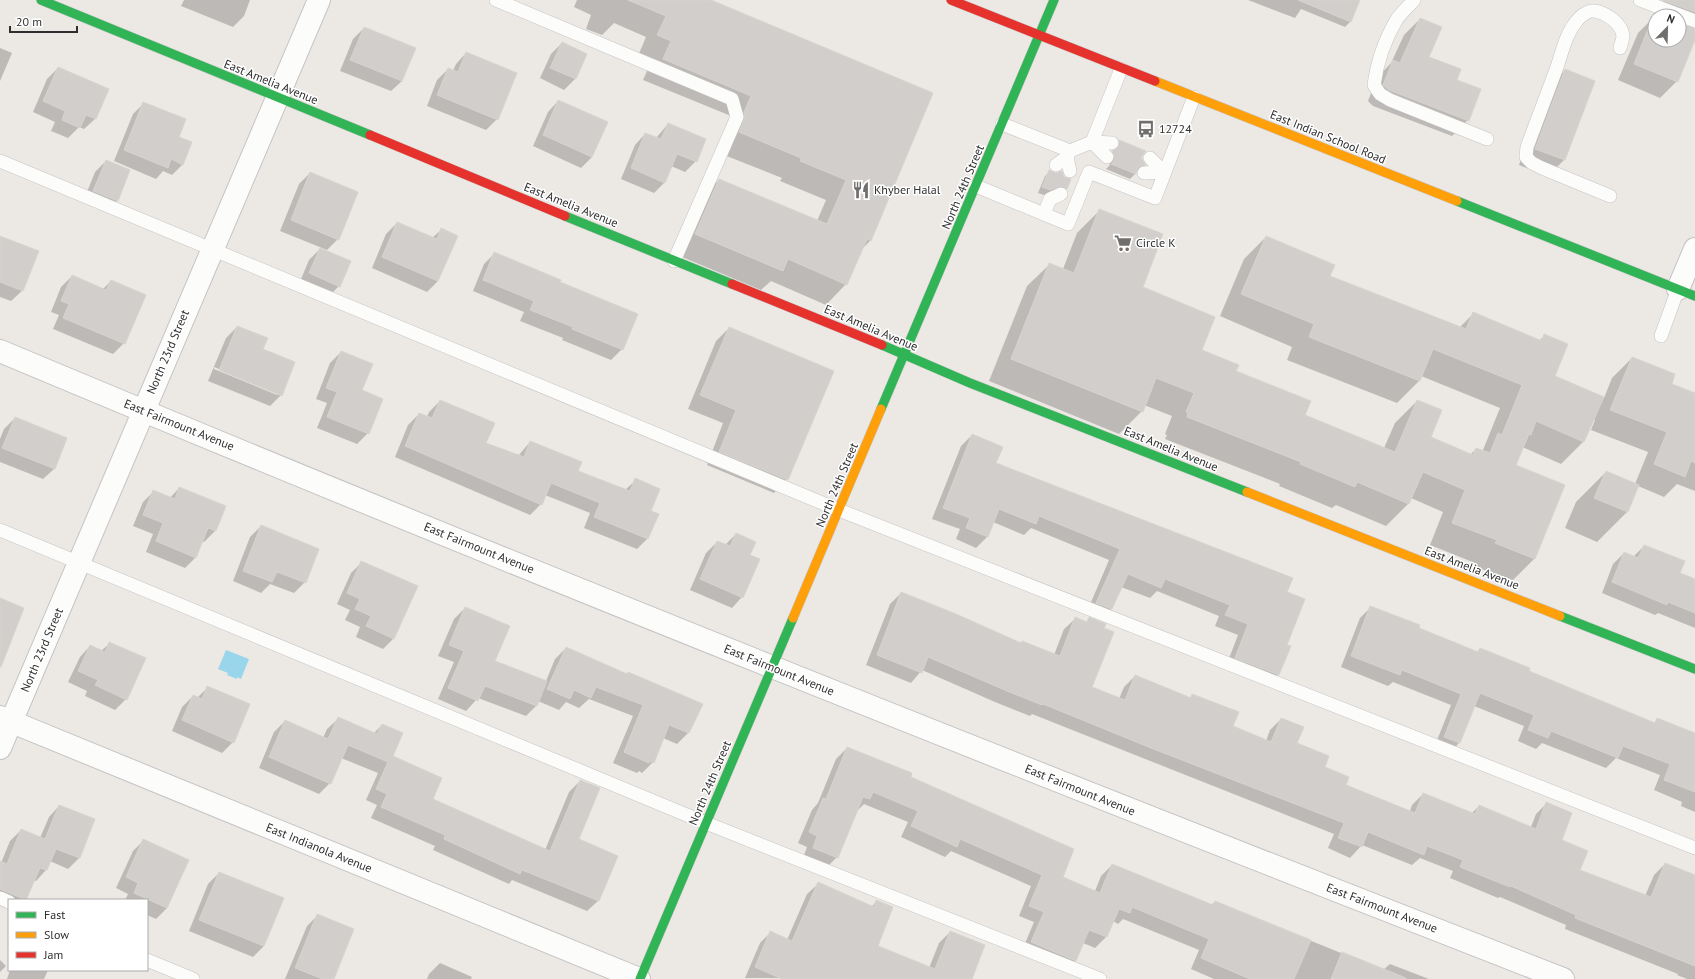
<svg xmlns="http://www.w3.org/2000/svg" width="1695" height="979" font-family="'PT Sans',sans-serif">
<rect width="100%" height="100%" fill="#ece8e4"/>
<path fill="#99d6ec" d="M226 650 249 659 241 679 237 677V679L227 675 228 673 218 669Z"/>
<g fill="#0003" fill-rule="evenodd">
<path d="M184 0H250L244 16 233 27 181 6Z"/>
<path d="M577 0H709L932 94 870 241 861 250 846 284 826 305 771 281 761 290 675 254 698 200 719 180 817 221 826 200 780 181 782 178 719 153 731 116 643 80 651 62 638 56 646 37 614 23 602 35 586 29 591 15 574 7Z"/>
<path d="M1248 0H1359L1350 22 1345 27 1301 9 1295 18Z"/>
<path d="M1664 0H1695V27L1692 30 1695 29V37L1677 81 1660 98 1618 80 1638 33 1654 17 1655 40H1679V24L1690 29 1687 24 1659 13Z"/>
<path d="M1420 19 1428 58 1455 80 1468 120 1452 136 1373 106 1368 101 1377 78 1391 63 1404 35Z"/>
<path d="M364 28 402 81 391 91 340 71 353 39Z"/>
<path d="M562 43 586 54 575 79 564 90 540 78 551 54Z"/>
<path d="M0 48 12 53 0 81Z"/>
<path d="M466 53 497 119 486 130 427 106 437 80 448 69 453 71 456 64Z"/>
<path d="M58 68 107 90 95 119 84 129 79 127 68 138 51 131 55 122 33 112 47 79Z"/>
<path d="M1565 70 1594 82 1564 160 1548 176 1519 165 1549 87Z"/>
<path d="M558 101 592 157 581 168 533 146 548 112Z"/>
<path d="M144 103 178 137 183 164 172 175 163 171 156 179 114 161 133 114Z"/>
<path d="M668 124 696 161 685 172 671 166 665 182 654 193 621 179 635 145 645 134 656 138Z"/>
<path d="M1120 141 1141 156V161L1144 165 1139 170 1136 171 1135 174 1130 179 1106 169 1110 165 1108 157 1114 151V146Z"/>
<path d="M106 161 129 170 117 201 106 212 83 202 95 172Z"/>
<path d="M1050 171 1066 188 1061 193 1056 191 1044 195 1038 193 1045 176Z"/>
<path d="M310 173 338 239 327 250 280 231 299 184Z"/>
<path d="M1100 210 1141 288 1200 351 1304 416 1384 448 1395 423 1417 401 1429 438 1470 455 1476 449 1481 451 1483 450 1500 408 1421 376 1420 380 1397 403 1287 360 1292 347 1220 316 1244 259 1266 237 1329 277 1459 328 1473 314 1539 341 1545 335 1553 376 1604 398 1612 378 1632 358 1670 384 1695 394V491L1677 484 1664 497 1638 486 1627 512 1597 542 1565 528 1576 502 1606 472 1635 484 1648 452 1591 430 1595 420H1593L1583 442 1561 464 1522 447 1515 466 1534 559 1512 581 1474 566 1475 563 1430 545 1443 512 1411 498 1408 504 1386 526 1336 505 1332 508 1279 486 1280 484 1165 439 1167 435 1165 434 1172 416 1144 405 1142 411 1119 434 989 381 1027 286 1050 264 1063 269 1077 233Z"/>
<path d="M397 223 432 238 441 230 438 281 427 292 372 268 386 234Z"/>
<path d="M0 237 22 291 11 301 0 297Z"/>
<path d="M320 249 339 286 328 297 299 284 309 260Z"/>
<path d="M495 253 559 283 622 349 611 360 562 340 563 338 520 321 524 312 473 291 484 264Z"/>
<path d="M72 276 103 289 111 281 124 343 113 354 53 329 59 315 51 312 61 287Z"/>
<path d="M237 327 262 350 281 395 270 406 208 381 226 338ZM214 367 277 393V395L214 369Z"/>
<path d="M729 328 787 479 774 493 707 465 723 423 688 409 716 341Z"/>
<path d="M341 352 360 391 368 433 357 444 317 428 327 403 316 399 330 363Z"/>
<path d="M440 401 485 444 518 456 530 442 577 471 625 490 636 480 649 511 647 539 637 549 584 528 590 513 545 495 541 504 530 515 395 457 408 425 419 414 427 417 429 412Z"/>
<path d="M15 418 66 439 54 469 43 479 0 462V439L4 429Z"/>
<path d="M972 435 995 463 1286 592V646L1279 674 1268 685 1225 669 1238 635 1215 626 1219 616 1157 591 1150 598 1121 587 1111 609 1100 620 1086 614 1109 560 1031 528 1024 535 993 522 987 537 976 548 956 539 960 529 932 519 961 446Z"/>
<path d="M179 488 225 507 215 531 204 542 202 541 196 557 185 568 146 552 153 534 133 526 143 502 154 491 170 498Z"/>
<path d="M261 526 305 582 294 593 270 584 261 593 233 581 250 537Z"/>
<path d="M736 534 749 555 742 597 732 608 690 590 706 553 717 542 725 545Z"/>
<path d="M1644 546 1678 574 1695 580V628L1658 613 1655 615 1602 593 1613 564 1624 553 1633 557Z"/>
<path d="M362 562 394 638 383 649 356 637 360 627 345 620 350 610 337 604 351 573Z"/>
<path d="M901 593 1020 644 1022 642 1054 655 1064 629 1075 619 1086 623 1090 619 1091 687 1119 699 1124 687 1135 676 1189 698 1193 695 1232 727 1266 741 1270 730 1281 719 1296 744 1345 785 1410 811 1412 805 1423 794 1472 813 1479 806 1531 827 1536 814 1546 804 1561 841 1578 870 1645 896 1654 875 1665 864 1695 876V979H1687L1677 975 1678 974 1565 929 1566 925 1500 897 1498 898 1450 878 1453 871 1420 858 1412 865 1362 845 1350 858 1328 848 1334 834 1032 714 1030 716 995 702 922 670 911 683 866 665 890 604Z"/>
<path d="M1371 607 1417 628 1477 652 1480 649 1528 671 1653 724 1657 720 1695 735V812L1681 806 1682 802 1654 790 1660 775 1616 758 1606 768 1542 743 1536 749 1518 741 1524 726 1474 706 1459 743 1449 754 1434 748 1451 705 1393 682 1388 686 1341 667 1360 618Z"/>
<path d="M465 608 494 661 546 681 555 659 566 648 688 733 677 744 663 738 653 762 642 773 639 771 637 773 613 763 633 716 589 699 579 708 566 702 559 710 538 701 537 705 526 716 478 698 466 711 438 699 454 662 438 656 454 619Z"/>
<path d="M110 643 126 699 115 710 85 696 87 691 68 682 80 657 90 646 101 651Z"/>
<path d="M208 687 233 742 222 753 172 731 182 707 193 696 197 698Z"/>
<path d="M338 719 373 734 382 725 392 757 431 799 545 850 569 792 580 781 578 839 598 901 587 911 512 880 509 884 433 850 435 846 371 818 377 805 366 800 378 773 341 758 330 783 319 794 259 768 274 732 285 721 323 738 327 729Z"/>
<path d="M847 748 910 777 1061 877 1095 891 1101 876 1112 865 1211 905 1215 902 1383 970 1390 964 1429 979H1214L1191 969 1199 950 1123 919 1118 924 1113 921 1106 937 1095 948 1083 943 1076 960 1065 971 1021 953 1034 922 1019 916 1031 886 951 851 945 857 901 837 908 822 864 804 858 810 857 809 837 857 826 868 803 858 807 847 798 843 812 810 818 803 836 759Z"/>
<path d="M59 806 94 820 79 858 68 869 50 861 46 870 36 881 34 880 25 900H9L0 904V863H1L10 841 21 830 40 838 49 817Z"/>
<path d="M144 840 188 860 167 908 156 919 147 915V900H125L128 894 116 888 133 851Z"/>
<path d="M219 873 264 946 253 957 189 931 208 884Z"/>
<path d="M818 884 871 907 876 902V947L929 968 939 943 950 932 971 979 745 978 760 943 770 933 787 940 807 894Z"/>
<path d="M318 915 332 979H285L307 926Z"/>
<path d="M0 960 6 966 0 972Z"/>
<path d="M440 963 472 977 471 979H427L429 974Z"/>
<path d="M10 970H48L44 979H7Z"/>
</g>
<g fill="#d1cecb" stroke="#d7d4d0">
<path d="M628 0H711L933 93 871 241 867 239 847 285 788 259 783 271 695 234 719 179 827 224 846 180 800 161 801 158 739 132 744 120V112L751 96 663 59 671 41 657 35 666 16Z"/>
<path d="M1298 0H1360L1351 22Z"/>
<path d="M1662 0H1695V12Z"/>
<path d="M1654 14 1659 16H1655V40H1679V23L1695 29V40L1678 82 1634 64Z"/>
<path d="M1420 18 1442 27 1429 57 1461 69 1457 80 1481 89 1469 121 1389 90 1383 85 1393 60 1400 63Z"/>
<path d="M364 27 416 48 402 81 350 60Z"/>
<path d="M562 42 587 54 576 79 550 68Z"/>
<path d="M466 52 517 73 498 120 437 95 448 68 458 72Z"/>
<path d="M58 67 109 89 96 119 86 115 80 128 62 120 65 111 43 101Z"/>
<path d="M1565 69 1595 81 1565 160 1535 149Z"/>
<path d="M558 100 608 122 592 157 543 135Z"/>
<path d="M143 102 186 119 179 137 192 142 183 165 171 159 168 168 124 150Z"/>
<path d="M668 123 706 139 697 162 677 154 665 183 631 168 645 133 661 139Z"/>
<path d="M1119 140 1146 151 1142 156V160L1146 165 1139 167 1137 170 1136 174 1111 164 1115 159 1112 151 1118 148Z"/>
<path d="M106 160 130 170 118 201 93 191Z"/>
<path d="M1049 170 1056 173 1062 171 1064 177 1071 179 1067 189 1061 186 1050 190 1042 187Z"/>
<path d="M310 172 358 192 339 240 291 220Z"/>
<path d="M1099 209 1163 234 1143 287 1215 317 1202 350 1239 365 1236 371 1311 401 1305 415 1395 452 1417 400 1442 410 1431 437 1473 455 1476 448 1490 453 1498 433 1502 435 1522 385 1433 349 1420 381 1309 337 1314 324 1241 294 1266 236 1335 265 1330 276 1466 329 1473 312 1542 341 1544 334 1568 344 1555 376 1604 397 1584 442 1536 421 1531 435 1529 434 1516 465 1565 485 1535 559 1495 543 1497 540 1452 523 1465 490 1423 472 1409 504 1357 482 1355 487 1300 464 1301 462 1187 417 1188 413 1186 412 1194 393 1156 378 1143 412 1011 359 1049 263 1074 273Z"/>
<path d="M397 222 437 239 441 228 458 236 438 281 382 257Z"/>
<path d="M0 236 39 251 23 291 0 282Z"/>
<path d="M320 248 351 261 340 287 309 273Z"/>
<path d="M494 252 561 280 560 282 638 314 623 350 572 329 573 327 530 310 534 301 483 280Z"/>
<path d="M72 275 106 290 111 280 146 295 125 344 63 318 69 304 61 301Z"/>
<path d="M237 326 268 338 263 349 295 362 282 396 219 370Z"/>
<path d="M729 327 834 371 788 480 719 452 736 410 700 395Z"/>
<path d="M341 351 373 364 362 390 383 399 369 434 327 417 337 392 326 388Z"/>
<path d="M1632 357 1675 374 1672 384 1695 393V463L1691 461 1685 477 1654 464 1667 432 1610 410Z"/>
<path d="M440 400 495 423 486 443 524 457 530 441 582 462 578 471 630 491 635 478 660 489 651 511 659 514 648 539 594 517 600 503 551 483 542 505 405 446 419 413 432 418Z"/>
<path d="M15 417 67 438 55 469 2 448Z"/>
<path d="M972 434 1003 447 996 463 1293 578 1287 592 1305 599 1287 645 1291 646 1279 675 1235 658 1248 624 1225 615 1230 605 1165 579 1161 588 1128 574 1112 609 1096 603 1120 549 1039 516 1036 524 999 509 988 537 966 528 970 518 943 508Z"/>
<path d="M1606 471 1639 485 1628 512 1594 498Z"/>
<path d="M179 487 226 506 216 531 208 528 196 558 156 541 163 523 143 515 153 490 175 499Z"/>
<path d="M261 525 319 549 306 583 277 572 272 582 243 571Z"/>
<path d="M736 533 756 542 750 555 760 559 743 598 700 579 717 541 730 546Z"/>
<path d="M1644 545 1685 561 1680 573 1695 579V613L1668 602 1667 605 1612 582 1624 552 1638 558Z"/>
<path d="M361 561 418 586 394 639 366 626 371 616 355 609 360 599 347 593Z"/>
<path d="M901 592 956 614 1021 643 1022 641 1060 656 1075 617 1087 622 1089 617 1106 624 1104 628 1114 632 1092 687 1125 700 1135 675 1191 698 1192 694 1239 712 1233 726 1271 742 1281 718 1304 727 1297 743 1329 756 1325 767 1349 777 1346 785 1415 813 1423 793 1475 814 1479 805 1536 829 1546 802 1572 813 1562 840 1588 851 1580 870 1651 897 1665 863 1695 875V966L1575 918 1576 915 1511 886 1510 887 1460 867 1463 860 1427 846 1424 855 1368 832 1362 847 1338 838 1344 823 1151 748 1043 704 1042 705 1007 691 928 657 922 673 877 655Z"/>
<path d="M0 598 24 608 1 667H0Z"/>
<path d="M1370 606 1420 625 1419 628 1478 652 1480 648 1530 668 1529 671 1655 723 1657 718 1695 733V792L1664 780 1670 764 1623 746 1618 758 1551 731 1548 738 1528 730 1534 715 1480 693 1460 743 1444 737 1461 694 1402 670 1400 675 1351 656Z"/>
<path d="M465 607 510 626 495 661 547 681 537 706 485 686 478 701 448 688 464 651 449 645Z"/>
<path d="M109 642 146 658 127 700 95 685 98 680 78 671 90 645 105 652Z"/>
<path d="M566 647 627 674 628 672 703 704 689 733 669 725 654 763 650 761 649 763 624 752 643 705 596 687 591 698 574 690 570 699 547 689Z"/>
<path d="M207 686 250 704 234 743 182 720 193 695 202 699Z"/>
<path d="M338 717 377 734 382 724 403 733 393 756 442 778 433 799 550 851 580 780 600 788 579 839 618 856 599 901 522 870 520 874 444 839 445 835 381 807 387 794 376 789 388 762 348 745 331 784 269 757 285 720 328 739Z"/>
<path d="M847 747 912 773 911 777 1074 849 1063 877 1100 893 1112 864 1213 905 1215 901 1311 940 1294 979H1250L1201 958 1209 939 1132 907 1130 913 1119 909 1107 937 1089 930 1076 961 1031 942 1044 912 1029 906 1042 875 960 839 957 847 911 826 918 811 873 792 870 799 863 797 838 858 813 848 817 836 809 832 823 798 826 799Z"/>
<path d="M59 805 95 819 80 858 56 849 47 870 40 868 26 900 0 889V861L7 864 21 829 45 839Z"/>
<path d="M143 839 189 860 167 908 134 893 138 883 126 877Z"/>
<path d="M219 872 284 898 264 946 199 920Z"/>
<path d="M818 882 874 907 876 900 893 907 878 946 935 969 950 931 985 945 972 979H782L755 967 770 931 792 941Z"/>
<path d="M317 914 354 929 334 979H323L295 968Z"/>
<path d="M1342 952 1406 978V979H1331Z"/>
</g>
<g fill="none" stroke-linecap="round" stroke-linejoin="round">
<g stroke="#c5c4c5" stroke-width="14">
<g id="lane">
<path d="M496 0 732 99 737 117 674 261"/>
<path d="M1414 0C1409 6 1402 12 1397 19 1385 39 1377 63 1374 85L1380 94 1390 100 1487 139"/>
<path d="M1640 0 1695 21"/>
<path d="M1002 124 1070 151"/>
<path d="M1107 157 1092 142 1112 143"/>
<path d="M0 161 839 510 1695 848"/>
<path d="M1056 165 1067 157"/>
<path d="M1070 171 1067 157 1070 151 1092 142 1121 69"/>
<path d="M1144 173 1164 172 1150 158"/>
<path d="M976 186 1068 224 1089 172 1155 198 1194 97"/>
<path d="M1610 196 1542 168 1532 163 1526 157 1527 147C1537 120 1547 93 1557 67 1562 52 1566 34 1576 22 1579 17 1586 12 1591 11 1603 10 1622 23 1623 36 1623 39 1621 44 1620 48"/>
<path d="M1044 214 1050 199 1061 194"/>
<path d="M1661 336 1678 289"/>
<path d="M0 530 706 823 1100 979"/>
<path d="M0 898 9 902"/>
<path d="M147 960 193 979"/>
</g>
</g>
<g stroke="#c5c4c5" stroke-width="24">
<g id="street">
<path d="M1678 289 1695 249"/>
<path d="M0 351C517 568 1039 775 1563 979"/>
<path d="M0 717 639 979"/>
<path d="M0 748 319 0"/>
</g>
</g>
<g stroke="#c5c4c5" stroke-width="10">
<g id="fast">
<path d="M41 0 370 135"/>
<path d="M1457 201 1695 296"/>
<path d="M565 216 732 284"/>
<path d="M882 345 970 383 1247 492"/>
<path d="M881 409 1054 0"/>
<path d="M1560 616 1695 669"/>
<path d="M640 979 793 618"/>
</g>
</g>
<g stroke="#c5c4c5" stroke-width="10">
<g id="slow">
<path d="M1155 81 1457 201"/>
<path d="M1247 492 1560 616"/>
<path d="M793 618 881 409"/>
</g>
</g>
<g stroke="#c5c4c5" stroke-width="10">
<g id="jam">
<path d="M951 0 1155 81"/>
<path d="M370 135 565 216"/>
<path d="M732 284 882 345"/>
</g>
</g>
<use href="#lane" stroke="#fcfcfb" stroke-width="13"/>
<use href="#street" stroke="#fcfcfb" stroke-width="22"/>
<use href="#fast" stroke="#30b455" stroke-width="9"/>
<use href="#slow" stroke="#ff9f0a" stroke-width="9"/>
<use href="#jam" stroke="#e5322d" stroke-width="9"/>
</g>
<defs>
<g id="bus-bare" transform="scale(1.38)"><path d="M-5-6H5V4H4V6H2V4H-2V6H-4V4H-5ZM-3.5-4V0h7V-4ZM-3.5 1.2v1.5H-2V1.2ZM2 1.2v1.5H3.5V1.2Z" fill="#706f6e" stroke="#fff" stroke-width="2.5" paint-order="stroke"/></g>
<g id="restaurant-bare" transform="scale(1.38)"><path d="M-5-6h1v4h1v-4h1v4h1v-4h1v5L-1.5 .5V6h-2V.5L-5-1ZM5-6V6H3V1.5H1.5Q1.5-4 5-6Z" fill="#706f6e" stroke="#fff" stroke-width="2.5" paint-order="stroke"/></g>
<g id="supermarket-bare" transform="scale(1.38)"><path d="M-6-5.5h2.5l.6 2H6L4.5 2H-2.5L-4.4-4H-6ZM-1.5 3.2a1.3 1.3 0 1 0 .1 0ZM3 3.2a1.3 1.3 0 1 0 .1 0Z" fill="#706f6e" stroke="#fff" stroke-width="2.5" paint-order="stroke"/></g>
</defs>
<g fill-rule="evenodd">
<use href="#bus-bare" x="1146" y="129"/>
<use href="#restaurant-bare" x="861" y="190"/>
<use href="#supermarket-bare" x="1123" y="243"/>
</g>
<g text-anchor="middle" stroke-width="3" stroke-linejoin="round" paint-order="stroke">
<g font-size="12" fill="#2e2e2e" stroke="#fff">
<text transform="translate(271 82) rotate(22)" y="4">East Amelia Avenue</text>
<text transform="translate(1328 137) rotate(22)" y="4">East Indian School Road</text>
<text transform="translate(963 187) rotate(-67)" y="4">North 24th Street</text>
<text transform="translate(571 205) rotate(22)" y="4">East Amelia Avenue</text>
<text transform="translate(871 328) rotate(23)" y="4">East Amelia Avenue</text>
<text transform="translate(168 352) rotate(-67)" y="4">North 23rd Street</text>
<text transform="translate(179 425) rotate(22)" y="4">East Fairmount Avenue</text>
<text transform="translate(1171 449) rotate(22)" y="4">East Amelia Avenue</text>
<text transform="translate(837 485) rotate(-67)" y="4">North 24th Street</text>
<text transform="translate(479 548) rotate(22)" y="4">East Fairmount Avenue</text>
<text transform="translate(1472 568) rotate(21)" y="4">East Amelia Avenue</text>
<text transform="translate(42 650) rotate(-67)" y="4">North 23rd Street</text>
<text transform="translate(779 670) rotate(22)" y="4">East Fairmount Avenue</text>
<text transform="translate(710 783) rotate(-67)" y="4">North 24th Street</text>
<text transform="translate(1080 790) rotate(22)" y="4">East Fairmount Avenue</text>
<text transform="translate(319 848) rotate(22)" y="4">East Indianola Avenue</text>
<text transform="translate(1382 908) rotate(21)" y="4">East Fairmount Avenue</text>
</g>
<g font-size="12" fill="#2e2e2e" stroke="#fff" text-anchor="start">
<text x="1159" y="133">12724</text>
<text x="874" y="194">Khyber Halal</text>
<text x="1136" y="247">Circle K</text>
</g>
</g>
<rect x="8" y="899" width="140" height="72" fill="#ffffff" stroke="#ababab"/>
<rect x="16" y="912" width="20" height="6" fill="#30b455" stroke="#ababab"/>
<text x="44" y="919" font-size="12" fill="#2e2e2e">Fast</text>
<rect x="16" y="932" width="20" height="6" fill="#ff9f0a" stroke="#ababab"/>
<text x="44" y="939" font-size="12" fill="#2e2e2e">Slow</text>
<rect x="16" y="952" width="20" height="6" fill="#e5322d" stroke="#ababab"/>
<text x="44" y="959" font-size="12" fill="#2e2e2e">Jam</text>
<g transform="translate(1667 28) rotate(23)"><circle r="19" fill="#ffffff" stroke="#ababab"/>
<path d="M0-3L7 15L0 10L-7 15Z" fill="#706f6e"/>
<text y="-6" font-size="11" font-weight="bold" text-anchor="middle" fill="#2e2e2e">N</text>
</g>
<path d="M10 26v6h67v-6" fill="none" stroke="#2e2e2e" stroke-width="2"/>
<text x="16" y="26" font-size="12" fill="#2e2e2e" stroke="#ffffff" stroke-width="3" paint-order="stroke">20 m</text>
</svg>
